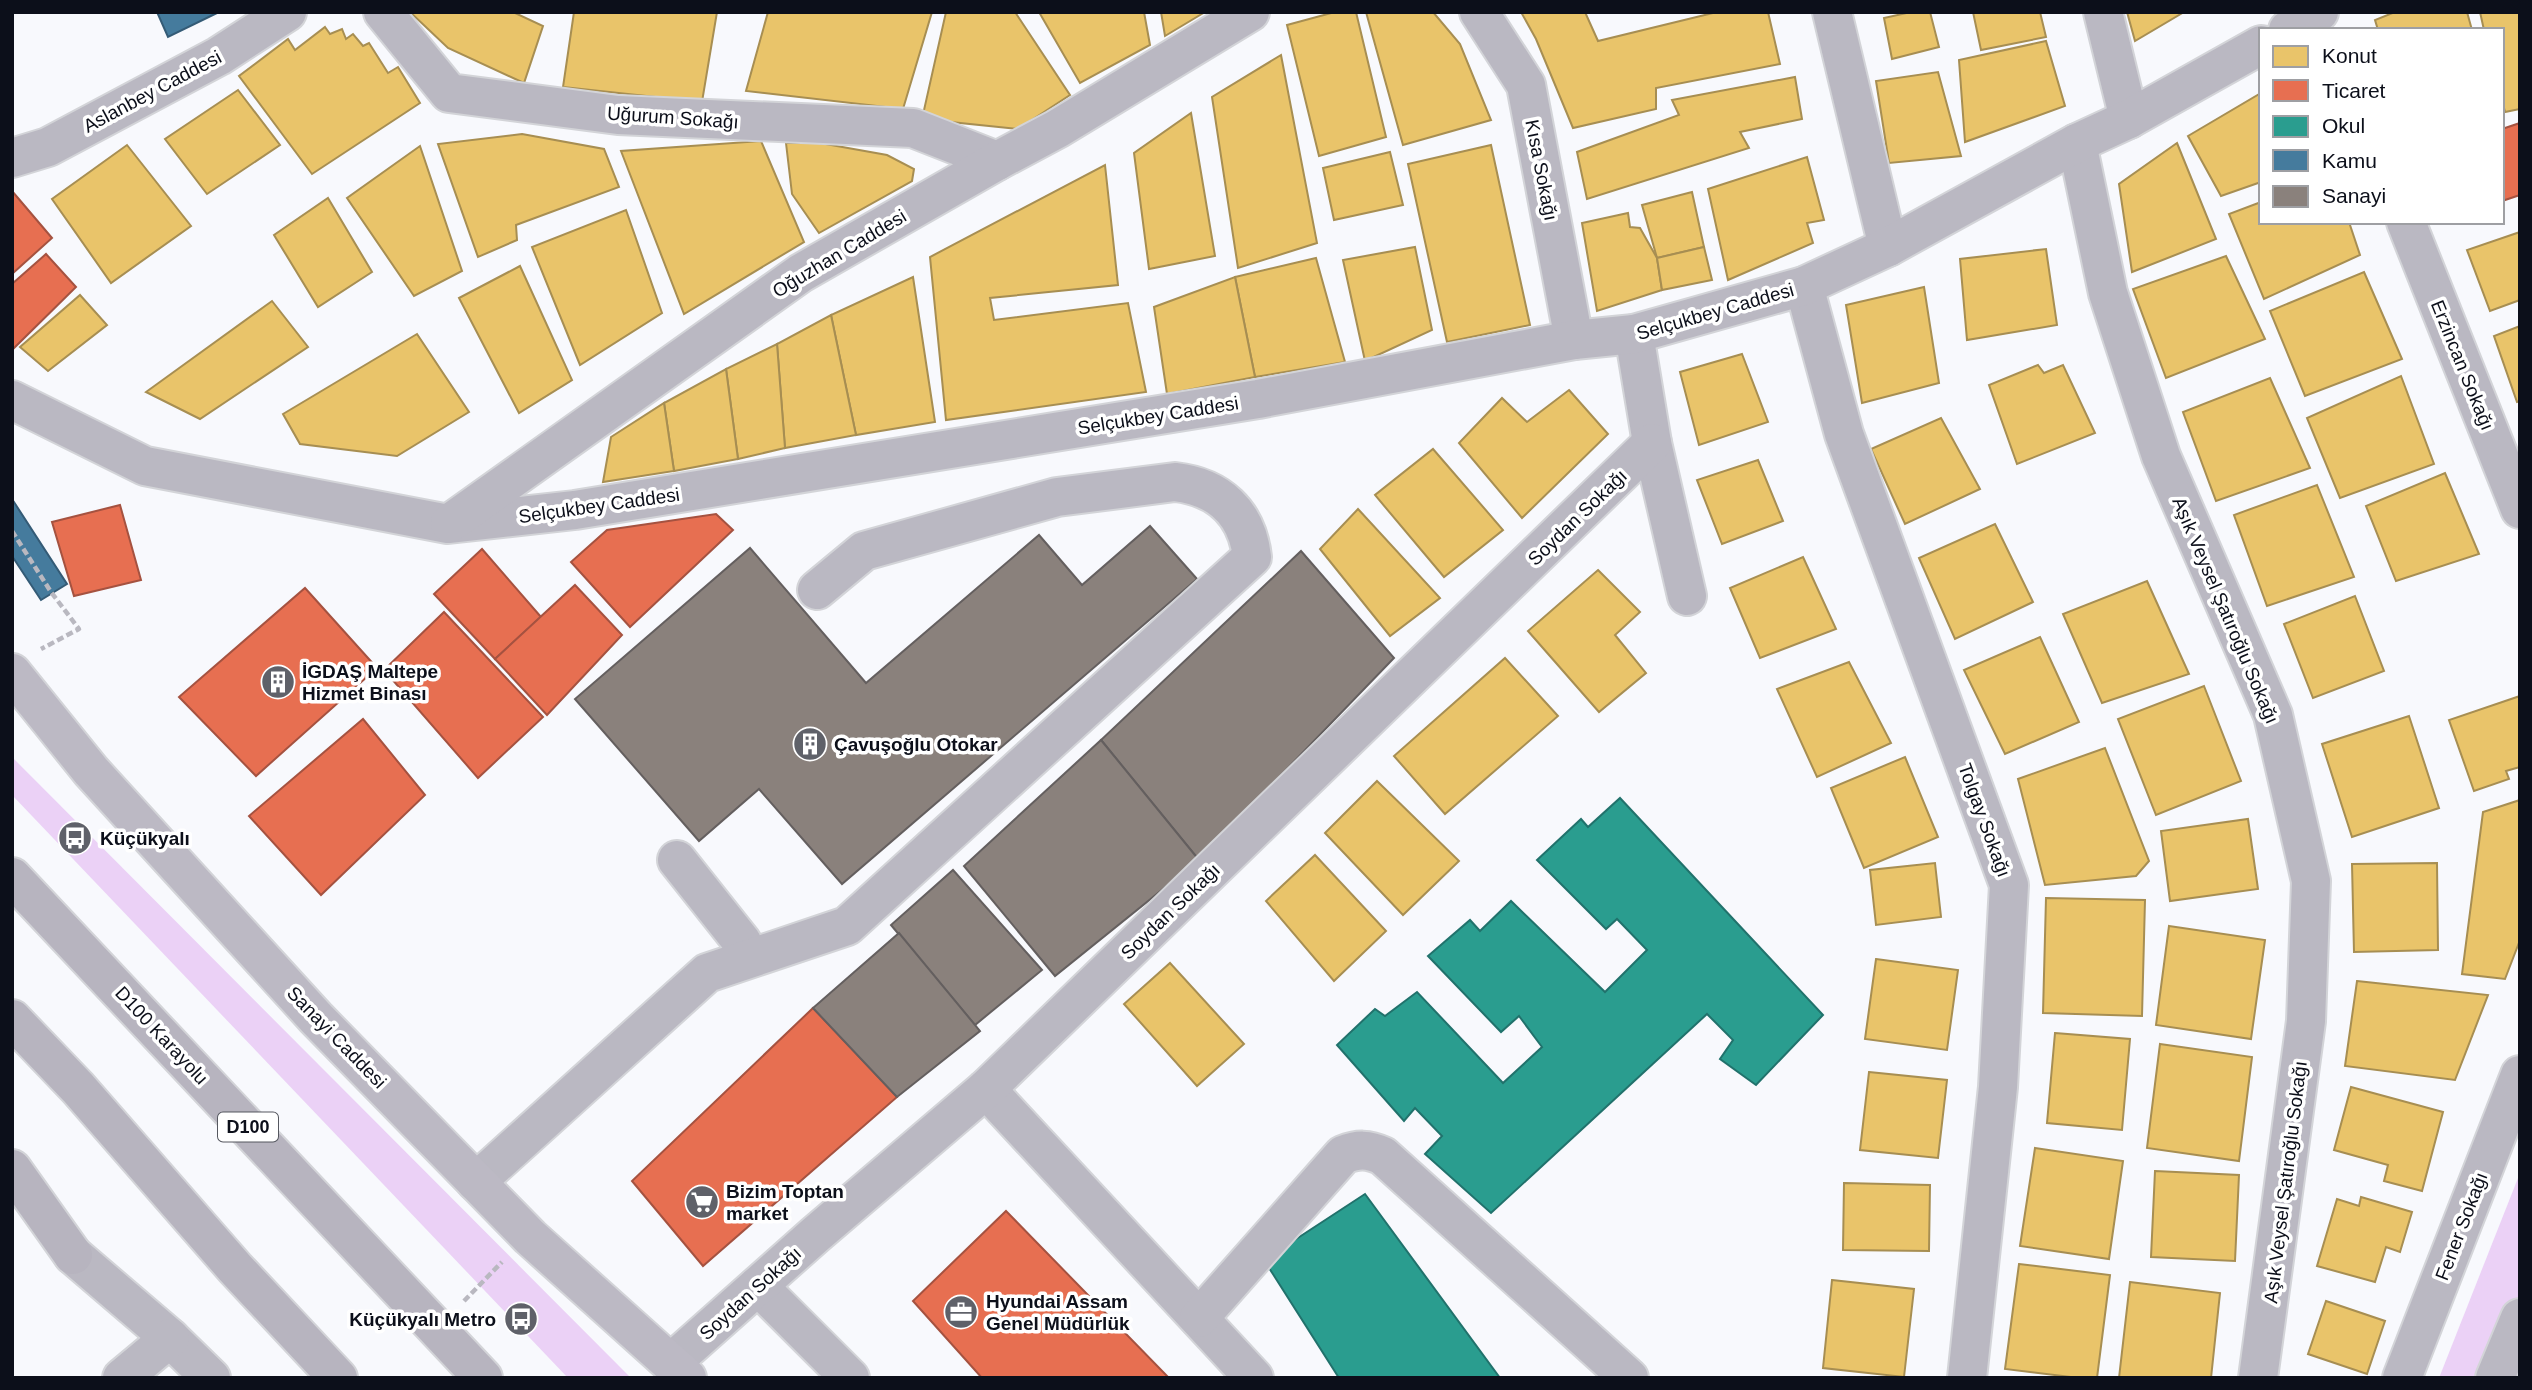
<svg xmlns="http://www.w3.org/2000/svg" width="2532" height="1390" font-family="Arial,sans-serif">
<rect width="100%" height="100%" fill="#f8f9fd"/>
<g fill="#ebd1f6">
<path d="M12 757 631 1378H568L12 795Z"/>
<path d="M2520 1173V1378H2439Z"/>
</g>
<g fill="#e9c46a" stroke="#a78e52" stroke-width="2">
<path d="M410 12H513L543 26 524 83 448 48Z"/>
<path d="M574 12H717L702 102 563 87Z"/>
<path d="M768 12H932L903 109 746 91Z"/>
<path d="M946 12H1015L1070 95 1018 129 922 119Z"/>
<path d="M1039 12H1144L1150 45 1080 83Z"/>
<path d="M1161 12H1205L1165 36Z"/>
<path d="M1335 12H1356L1386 137 1319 156 1287 25Z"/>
<path d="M1366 12H1433L1460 44 1491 120 1403 145Z"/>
<path d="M1521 12H1585L1598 41 1717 12H1768L1780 64 1656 88V109L1573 128 1536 39Z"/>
<path d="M1911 12H1930L1939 47 1892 59 1884 18Z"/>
<path d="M1961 12H2040L2046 37 1981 50 1973 12Z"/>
<path d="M2127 12H2184L2135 41Z"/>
<path d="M2395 12H2467L2472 30H2378L2375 20Z"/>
<path d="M2480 12H2520V109L2505 112 2502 100V30H2484Z"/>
<path d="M325 27 330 34 342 29 346 39 353 34 363 46 369 43 388 73 398 67 420 103 312 174 239 76 288 39 295 50Z"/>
<path d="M2046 41 2065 106 1965 142 1959 60Z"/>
<path d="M1281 55 1317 243 1238 268 1212 97Z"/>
<path d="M1938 72 1961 156 1889 163 1876 81Z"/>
<path d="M1795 77 1802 119 1740 132 1749 148 1587 199 1577 152 1679 115 1672 100Z"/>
<path d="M238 90 280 145 207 194 165 139Z"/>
<path d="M2261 93V182L2221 196 2188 136Z"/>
<path d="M1191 113 1215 256 1149 269 1134 153Z"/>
<path d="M522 134 604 149 619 187 516 225 517 240 478 257 438 144Z"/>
<path d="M761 141 804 242 684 314 621 151Z"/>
<path d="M786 143H820L887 155 914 169 912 181 819 233 792 194Z"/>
<path d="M2177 143 2216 239 2132 272 2119 184Z"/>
<path d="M127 145 191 226 111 283 52 199Z"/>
<path d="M1491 145 1530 325 1447 342 1408 164Z"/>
<path d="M420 146 462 271 414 296 347 198Z"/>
<path d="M1390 152 1403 205 1334 220 1323 168Z"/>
<path d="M1807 157 1824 220 1807 223 1813 243 1728 280 1708 189Z"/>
<path d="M1105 165 1118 285 990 298 994 320 1128 303 1146 392 946 420 930 257Z"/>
<path d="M1692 192 1704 247 1657 258 1642 205Z"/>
<path d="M328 198 372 272 318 307 274 235Z"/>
<path d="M2261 202V222H2349L2360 255 2264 299 2229 214Z"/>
<path d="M626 210 662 313 580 365 532 247Z"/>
<path d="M1628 213 1630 227 1640 228 1657 258 1662 290 1597 311 1582 223Z"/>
<path d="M2520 232V300L2490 311 2467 250Z"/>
<path d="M1415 247 1432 330 1365 361 1343 260Z"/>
<path d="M1704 247 1712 280 1662 290 1657 258Z"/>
<path d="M2046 249 2057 325 1967 340 1960 259Z"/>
<path d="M2226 256 2265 339 2166 378 2133 289Z"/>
<path d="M1316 258 1345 362 1255 377 1235 277Z"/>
<path d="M520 266 572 380 519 413 459 298Z"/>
<path d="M2364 272 2402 359 2305 396 2270 311Z"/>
<path d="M913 277 935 422 856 435 831 315Z"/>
<path d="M1235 277 1255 377 1167 394 1154 307Z"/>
<path d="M1924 287 1939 383 1862 403 1846 305Z"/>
<path d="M80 295 107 325 48 371 20 347Z"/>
<path d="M272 301 308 347 200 419 146 392Z"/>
<path d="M831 315 856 435 785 448 777 344Z"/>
<path d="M2520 326V401L2517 402 2494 336Z"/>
<path d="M417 334 469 412 397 456 300 444 283 414Z"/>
<path d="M777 344 785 448 738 459 726 369Z"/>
<path d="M1742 354 1768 422 1699 445 1680 372Z"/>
<path d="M2038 365 2044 373 2063 365 2095 433 2017 464 1989 385Z"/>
<path d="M726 369 738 459 674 471 664 403Z"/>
<path d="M2401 376 2434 464 2340 498 2307 418Z"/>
<path d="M2270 378 2310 468 2216 501 2183 412Z"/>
<path d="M1569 390 1608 434 1522 518 1459 443 1502 398 1527 422Z"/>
<path d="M664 403 674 471 603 482 611 437Z"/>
<path d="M1941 418 1980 489 1905 524 1871 449Z"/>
<path d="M1433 449 1503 530 1444 577 1375 495Z"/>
<path d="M1758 460 1783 521 1722 544 1697 480Z"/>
<path d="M2445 473 2479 554 2396 581 2366 506Z"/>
<path d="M2317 485 2354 577 2267 606 2234 515Z"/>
<path d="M1358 509 1440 598 1390 636 1320 549Z"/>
<path d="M1995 524 2033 602 1955 639 1919 558Z"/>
<path d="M1803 557 1836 629 1760 658 1730 588Z"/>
<path d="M1598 570 1640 612 1615 635 1646 673 1599 712 1528 631Z"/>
<path d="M2147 581 2189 674 2102 703 2063 614Z"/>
<path d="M2355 596 2384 671 2313 698 2284 624Z"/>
<path d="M2040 637 2079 722 2005 754 1964 670Z"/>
<path d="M1505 658 1558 716 1445 814 1394 756Z"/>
<path d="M1849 662 1891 743 1817 777 1777 689Z"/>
<path d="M2204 686 2241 781 2156 815 2118 719Z"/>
<path d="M2520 696V767L2506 771 2509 779 2474 791 2449 720Z"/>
<path d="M2409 716 2439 808 2352 837 2322 744Z"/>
<path d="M2105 748 2149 861 2136 876 2045 885 2018 779Z"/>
<path d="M1905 757 1938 837 1864 868 1831 788Z"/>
<path d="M1377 781 1459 861 1403 915 1325 833Z"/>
<path d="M2520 800V940L2505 979 2462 974 2483 812Z"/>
<path d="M2248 819 2258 889 2170 901 2161 831Z"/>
<path d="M1315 855 1386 931 1334 981 1266 901Z"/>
<path d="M1935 863 1941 917 1876 925 1870 870Z"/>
<path d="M2437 863 2438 950 2354 952 2352 864Z"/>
<path d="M2046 898 2145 900 2142 1016 2043 1013Z"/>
<path d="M2169 926 2265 940 2251 1039 2156 1025Z"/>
<path d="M1876 959 1958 970 1947 1050 1865 1039Z"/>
<path d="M1170 963 1244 1044 1197 1086 1124 1004Z"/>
<path d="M2357 981 2488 995 2455 1080 2345 1066Z"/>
<path d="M2055 1033 2130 1039 2122 1130 2047 1123Z"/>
<path d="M2160 1044 2252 1057 2239 1161 2147 1148Z"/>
<path d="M1869 1072 1947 1080 1938 1158 1860 1150Z"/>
<path d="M2351 1087 2443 1112 2422 1191 2384 1181 2388 1165 2334 1150Z"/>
<path d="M2035 1148 2123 1161 2109 1259 2020 1246Z"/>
<path d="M2155 1171 2239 1175 2235 1261 2151 1257Z"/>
<path d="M1844 1183 1930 1185 1929 1251 1843 1250Z"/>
<path d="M2361 1197 2412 1212 2400 1252 2386 1247 2375 1282 2317 1266 2337 1199 2359 1206Z"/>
<path d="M2019 1264 2110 1275 2097 1378H2079L2005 1369Z"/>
<path d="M1832 1280 1914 1289 1904 1377 1823 1368Z"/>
<path d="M2130 1282 2220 1293 2211 1378H2119Z"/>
<path d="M2326 1301 2385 1321 2367 1374 2308 1354Z"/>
</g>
<g fill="#e76f51" stroke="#a55240" stroke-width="2">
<path d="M2520 123V195L2502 201V129Z"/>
<path d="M12 191 52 238 12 274Z"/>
<path d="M46 254 76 287 12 350V284Z"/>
<path d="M120 505 141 580 74 596 52 522Z"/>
<path d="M716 514 733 530 630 627 571 562 607 530Z"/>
<path d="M482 549 541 617 495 659 434 594Z"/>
<path d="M575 585 622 635 547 715 495 659Z"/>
<path d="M305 588 377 668 256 776 179 697Z"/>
<path d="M444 612 543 717 478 778 384 670Z"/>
<path d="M363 719 425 795 321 895 249 816Z"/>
<path d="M813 1008 897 1097 703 1266 632 1181Z"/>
<path d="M1006 1211 1169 1378H982L913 1301Z"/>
</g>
<g fill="#2a9d8f" stroke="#21726c" stroke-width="2">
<path d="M1620 798 1823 1015 1756 1085 1720 1059 1733 1040 1707 1014 1491 1213 1425 1154 1442 1136 1415 1108 1404 1121 1337 1045 1375 1009 1385 1016 1417 992 1503 1083 1542 1047 1519 1016 1501 1032 1428 956 1470 920 1480 931 1511 901 1605 992 1647 950 1617 919 1606 929 1537 860 1581 819 1588 827Z"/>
<path d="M1365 1194 1500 1378H1339L1264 1260Z"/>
</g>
<g fill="#457b9d" stroke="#345b76" stroke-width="2">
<path d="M157 12H219L168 37Z"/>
<path d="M12 499 67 584 41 600 12 556Z"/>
</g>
<g fill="#8a817c" stroke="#645f5f" stroke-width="2">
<path d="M1150 526 1197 579 842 884 759 789 699 841 575 699 750 548 866 683 1039 535 1082 585Z"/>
<path d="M1301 551 1394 658 1199 860 1101 740Z"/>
<path d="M1101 740 1199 860 1055 976 964 866Z"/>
<path d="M953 870 1042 970 975 1025 891 925Z"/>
<path d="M899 933 980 1031 897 1097 813 1008Z"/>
</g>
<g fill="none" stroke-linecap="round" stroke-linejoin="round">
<g stroke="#d3d4d8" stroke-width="42">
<g id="minor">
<path d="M383 12 449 93 618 115 913 128 997 161"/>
<path d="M1479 12 1526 85 1574 340"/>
<path d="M1832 12 1888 247"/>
<path d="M2103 12 2129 119"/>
<path d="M2288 30 2319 12"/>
<path d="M2077 143 2108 293 2161 456 2273 715 2311 881 2306 1021 2258 1378"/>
<path d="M12 158 48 147 219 56 287 12"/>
<path d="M2406 222 2520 509"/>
<path d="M1804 286 1844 434 2009 885 1998 1087 1967 1378"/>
<path d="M1634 334 1652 443 1687 596"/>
<path d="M12 400 145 466 448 524 575 510 1258 399 1574 340 1634 334 1804 286 1888 247 2077 143 2129 119 2261 45"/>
<path d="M450 523 801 273 997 161 1057 129 1250 12"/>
<path d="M677 860 742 942 746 959"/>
<path d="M986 1089 1254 1378"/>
<path d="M476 1182 707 973 847 926 1252 557C1247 513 1219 487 1175 482L1057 497 864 551 817 590"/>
<path d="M73 1255 170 1338 211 1378"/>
<path d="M758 1286 850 1378"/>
<path d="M1199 1318 1343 1155C1358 1149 1368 1149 1383 1156L1629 1378"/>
<path d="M671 1363 815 1235 986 1089 1652 443"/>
<path d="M122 1378 170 1338"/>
<path d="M2402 1378 2520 1075"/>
<path d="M2495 1378 2520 1318"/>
</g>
</g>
<g stroke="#d3d4d8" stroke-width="42">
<path id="major" d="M12 673 91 771 316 1018 530 1237 687 1378"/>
</g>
<g stroke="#d3d4d8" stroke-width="42">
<g id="highway">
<path d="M12 877 483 1378"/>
<path d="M12 1019 78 1088 235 1268 338 1378"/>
<path d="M12 1169 73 1255"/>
</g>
</g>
<g stroke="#b9b8c0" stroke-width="4.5" stroke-dasharray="7 3.5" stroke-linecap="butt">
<path d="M12 531 51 592 79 629 41 649"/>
<path d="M464 1301 502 1262"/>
</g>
<use href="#minor" stroke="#bab8c2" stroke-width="38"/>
<use href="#major" stroke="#bcb9c4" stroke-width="38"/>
<use href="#highway" stroke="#b7b4bf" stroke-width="38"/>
</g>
<defs>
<g id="building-disc" transform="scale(1.75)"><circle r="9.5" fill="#5f6169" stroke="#fff"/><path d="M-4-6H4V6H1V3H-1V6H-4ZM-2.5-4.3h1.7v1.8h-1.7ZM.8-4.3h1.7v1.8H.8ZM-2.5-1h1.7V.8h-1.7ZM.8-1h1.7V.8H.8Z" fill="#fff"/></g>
<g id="bus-disc" transform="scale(1.75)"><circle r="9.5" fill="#5f6169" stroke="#fff"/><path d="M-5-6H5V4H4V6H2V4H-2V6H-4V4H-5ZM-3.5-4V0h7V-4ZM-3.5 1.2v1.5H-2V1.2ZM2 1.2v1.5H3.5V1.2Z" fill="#fff"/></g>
<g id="supermarket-disc" transform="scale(1.75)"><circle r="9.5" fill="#5f6169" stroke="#fff"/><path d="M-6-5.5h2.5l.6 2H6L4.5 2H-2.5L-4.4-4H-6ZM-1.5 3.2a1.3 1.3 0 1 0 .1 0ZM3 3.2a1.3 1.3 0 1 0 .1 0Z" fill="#fff"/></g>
<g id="office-disc" transform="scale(1.75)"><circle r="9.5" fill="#5f6169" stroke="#fff"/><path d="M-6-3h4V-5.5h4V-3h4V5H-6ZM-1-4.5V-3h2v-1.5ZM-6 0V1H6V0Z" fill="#fff"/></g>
</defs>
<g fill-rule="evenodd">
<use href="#building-disc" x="278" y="682"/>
<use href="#building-disc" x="810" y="744"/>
<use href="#bus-disc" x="75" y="838"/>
<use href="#supermarket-disc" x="702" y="1202"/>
<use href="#office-disc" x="961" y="1312"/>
<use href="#bus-disc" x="521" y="1319"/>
</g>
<g text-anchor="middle" stroke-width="7" stroke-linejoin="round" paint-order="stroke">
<rect fill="#fff" stroke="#55575f" stroke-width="2" x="218" y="1112.5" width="60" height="29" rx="5"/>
<g font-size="18" font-weight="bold" fill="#0c0f1a">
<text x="248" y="1133">D100</text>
</g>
<g font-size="19" fill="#0c0f1a" stroke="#fff">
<text transform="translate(152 91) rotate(-28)" y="7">Aslanbey Caddesi</text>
<text transform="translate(673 117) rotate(4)" y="7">Uğurum Sokağı</text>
<text transform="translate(1542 170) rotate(79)" y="7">Kısa Sokağı</text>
<text transform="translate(839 253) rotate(-31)" y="7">Oğuzhan Caddesi</text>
<text transform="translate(1715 311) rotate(-16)" y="7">Selçukbey Caddesi</text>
<text transform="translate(2463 365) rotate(68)" y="7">Erzincan Sokağı</text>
<text transform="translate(1158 415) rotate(-9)" y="7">Selçukbey Caddesi</text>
<text transform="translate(599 505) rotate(-8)" y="7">Selçukbey Caddesi</text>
<text transform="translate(1577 517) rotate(-44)" y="7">Soydan Sokağı</text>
<text transform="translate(2226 610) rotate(67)" y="7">Aşık Veysel Şatıroğlu Sokağı</text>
<text transform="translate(1985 820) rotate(70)" y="7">Tolgay Sokağı</text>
<text transform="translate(1170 911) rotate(-44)" y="7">Soydan Sokağı</text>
<text transform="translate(162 1035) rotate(47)" y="7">D100 Karayolu</text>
<text transform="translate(337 1037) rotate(46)" y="7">Sanayi Caddesi</text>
<text transform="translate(2285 1182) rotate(-83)" y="7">Aşık Veysel Şatıroğlu Sokağı</text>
<text transform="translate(2461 1226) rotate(-69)" y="7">Fener Sokağı</text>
<text transform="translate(750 1293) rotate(-42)" y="7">Soydan Sokağı</text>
</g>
<g font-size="19" font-weight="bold" fill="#0c0f1a" stroke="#fff" text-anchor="start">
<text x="302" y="678">İGDAŞ Maltepe<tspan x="302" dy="22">Hizmet Binası</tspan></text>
<text x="834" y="751">Çavuşoğlu Otokar</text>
<text x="100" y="845">Küçükyalı</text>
<text x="726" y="1198">Bizim Toptan<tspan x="726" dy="22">market</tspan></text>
<text x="986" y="1308">Hyundai Assam<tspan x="986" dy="22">Genel Müdürlük</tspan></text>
<text x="496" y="1326" text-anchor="end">Küçükyalı Metro</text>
</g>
</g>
<rect width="2532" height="1390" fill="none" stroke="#0c0f1a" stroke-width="28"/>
<rect x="2259" y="28" width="245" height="196" fill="#ffffff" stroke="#9e9fa3" stroke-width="2"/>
<rect x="2273" y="46" width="35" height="21" fill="#e9c46a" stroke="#9e9fa3" stroke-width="2"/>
<text x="2322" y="63" font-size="21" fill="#0c0f1a">Konut</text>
<rect x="2273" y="80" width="35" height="21" fill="#e76f51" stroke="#9e9fa3" stroke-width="2"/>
<text x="2322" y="98" font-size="21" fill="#0c0f1a">Ticaret</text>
<rect x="2273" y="116" width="35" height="21" fill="#2a9d8f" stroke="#9e9fa3" stroke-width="2"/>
<text x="2322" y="133" font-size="21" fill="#0c0f1a">Okul</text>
<rect x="2273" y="150" width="35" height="21" fill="#457b9d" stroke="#9e9fa3" stroke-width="2"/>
<text x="2322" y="168" font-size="21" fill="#0c0f1a">Kamu</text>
<rect x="2273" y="186" width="35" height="21" fill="#8a817c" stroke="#9e9fa3" stroke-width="2"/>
<text x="2322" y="203" font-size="21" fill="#0c0f1a">Sanayi</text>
</svg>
